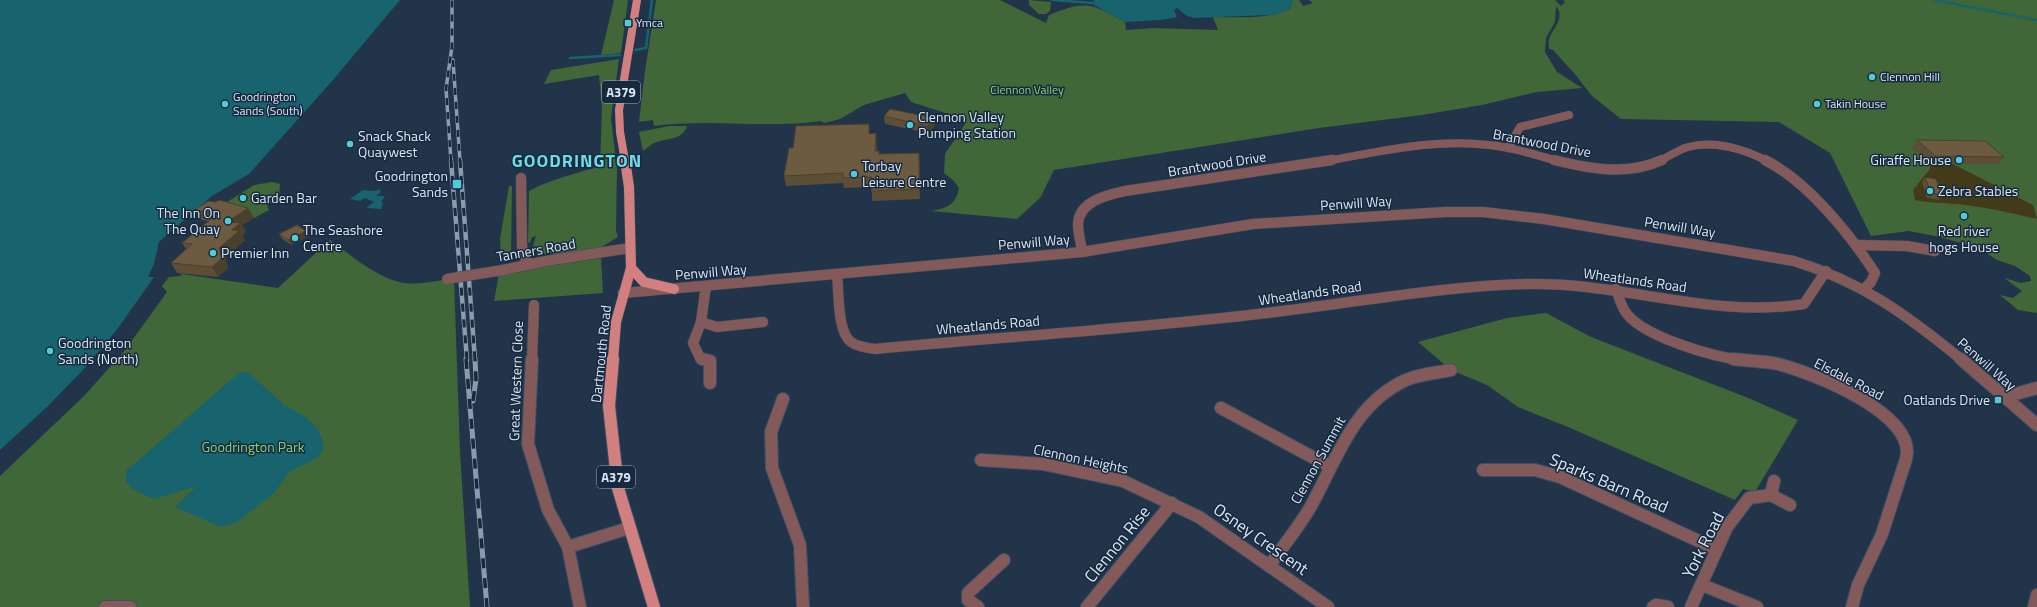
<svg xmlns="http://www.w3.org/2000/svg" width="2037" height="607" font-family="'Titillium Web',sans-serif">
<rect width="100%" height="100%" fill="#213449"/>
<g fill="#416638">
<path d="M614 0H628L621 53 601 55Z"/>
<path d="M656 0H1000L1046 23 1049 15C1086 0 1091 3 1125 22L1126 30 1154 28 1218 30 1213 17C1237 17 1267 20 1290 9L1293 0H1299L1303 6 1313 3 1309 0H1555L1561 6 1565 2 1563 0H2037V313L2018 310 2000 295 2013 298 2022 291 2004 278 2021 283 2031 281 2030 276 2015 266 1997 260 1977 247 1935 236 1909 231 1871 236 1830 153 1779 122 1621 119 1592 96 1574 73 1553 50 1549 49C1549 46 1548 42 1549 39 1552 29 1566 18 1556 6L1555 22 1546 38 1545 52 1557 72 1582 88 1537 92 1482 105 1422 115 1319 128 1054 170 1040 198 1017 219 931 211C947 208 956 205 959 188L953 180 944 173 945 154 965 124 964 119 911 102 905 93 864 105 840 119 824 123 821 121C766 129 709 118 654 126L653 120 639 122 645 71Z"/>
<path d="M1029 0 1051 2 1050 11 1046 14H1039L1029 5Z"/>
<path d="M619 59 611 118 617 169 616 231 618 237 600 248 553 255 552 253 540 254 533 246 536 236 532 237 530 243 528 242 529 191C550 179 576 174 600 166L602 109 599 75 544 84 551 70Z"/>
<path d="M669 126H687C682 141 666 138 654 143 650 145 647 148 643 151L639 132Z"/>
<path d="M272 182 280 184 279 199 267 205 269 210 254 218 216 209 254 185Z"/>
<path d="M509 186H512L511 259 501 260 500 239Z"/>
<path d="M330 240C349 254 375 276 399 282 416 286 436 281 454 278L460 452 470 607H0V476L85 395 125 350 167 292 162 286 169 277 180 276 182 274 278 288Z"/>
<path d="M601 258 603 293 494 301 499 273Z"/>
<path d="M1546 313 1591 337 1751 399 1798 420 1755 492 1743 489 1735 500 1568 427 1518 407 1487 385 1451 370 1418 342 1507 318Z"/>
</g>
<path fill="#423a19" d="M1930 164H1953L2033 205 2037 219C2011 213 1985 207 1958 204 1944 203 1930 203 1915 200L1913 190 1930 169Z"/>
<g fill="#17636e">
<path d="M0 0H400L333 80 249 174 212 196 159 242 154 264 148 277H154L116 331 83 370 48 406 0 450Z"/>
<path d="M1094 0H1293V1L1290 9 1281 13 1270 15 1195 18 1187 16 1177 8 1174 10 1177 17 1161 20 1125 22 1094 5Z"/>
<path d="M379 189 381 192 376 196H385L381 202 383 203 381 209 366 208 374 202 365 198 360 201 350 199 363 190 375 191Z"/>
<path d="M240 372H248L283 404 284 407 286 406C305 415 325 427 323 451L317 458 289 472 274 493 237 522 221 527 175 507 197 486 154 499 134 490 126 482V471Z"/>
</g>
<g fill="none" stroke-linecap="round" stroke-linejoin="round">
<g stroke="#17636e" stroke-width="2.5">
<path d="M1052 0 1094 3"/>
<path d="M1934 0 2037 20"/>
<path d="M635 50 646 48 652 0"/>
<path d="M570 58 620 55"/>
</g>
<g stroke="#3f5064" stroke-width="8">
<g id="minor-far2">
<path d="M1508 148 1520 127 1569 115"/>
<path d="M1325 161C1380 152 1434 138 1489 145 1513 147 1535 155 1558 161"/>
<path d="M1660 161C1669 156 1678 150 1688 147 1714 140 1744 149 1767 161"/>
</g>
</g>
<g stroke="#3f5064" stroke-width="11">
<g id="minor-far1">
<path d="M1554 160C1591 169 1627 176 1662 160"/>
<path d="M1765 160C1808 182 1849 233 1875 273L1871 282 1864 289"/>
<path d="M521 178 522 247 525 258 530 264"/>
<path d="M1857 245 1907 246 1935 251"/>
<path d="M1082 252C1081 243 1078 233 1078 224 1079 201 1107 195 1125 191L1332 160"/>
<path d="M503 270 546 261 630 248"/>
<path d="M837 274C839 291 837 332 851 342 858 347 867 348 875 349 1003 337 1131 329 1258 314 1348 304 1438 286 1529 284 1622 282 1712 319 1804 304L1826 271"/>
<path d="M1616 289C1619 297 1621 307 1627 314 1645 337 1713 357 1742 360"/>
<path d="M623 293 1082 252 1253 224 1445 212H1483L1544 219 1794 261C1862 282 1907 315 1962 360"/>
<path d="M701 322 717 327 763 322"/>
<path d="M532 360 534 305"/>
<path d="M706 360 700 358 693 343 701 322 706 286"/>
</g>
</g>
<g stroke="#3f5064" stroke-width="14">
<g id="minor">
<path d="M532 359 528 444 548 510 568 547 580 607"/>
<path d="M702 359 710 361V383"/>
<path d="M1733 359C1748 361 1764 361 1778 364 1813 373 1918 414 1906 459L1882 534 1858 585 1852 607"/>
<path d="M1961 359 2037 425"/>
<path d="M2005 397 2037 388"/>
<path d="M783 399 771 432 772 468 800 545 803 607"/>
<path d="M1221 408 1329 466"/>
<path d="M981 460 1043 464 1123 481 1199 517 1328 607"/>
<path d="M1483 470H1535L1560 477 1716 549"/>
<path d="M1771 495 1790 505"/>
<path d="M568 547 629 528"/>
<path d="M1269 566C1283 546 1299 527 1311 506 1337 459 1353 404 1406 380 1420 374 1436 373 1451 370"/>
<path d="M1702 585 1757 607"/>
<path d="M105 607H130"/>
<path d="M978 607 968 600V593L1004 560"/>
<path d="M1087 607 1172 503"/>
<path d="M1653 607 1656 605 1668 607"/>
<path d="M1691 607 1727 527 1749 498 1771 495 1774 481"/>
<path d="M2034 607 2037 595"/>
</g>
</g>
<g stroke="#3f5064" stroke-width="8">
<path id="major-far2" d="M625 161 620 132 619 110 637 0"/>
</g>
<g stroke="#3f5064" stroke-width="11">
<g id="major-far1">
<path d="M631 268 644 282 674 289"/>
<path d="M613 360 616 322 631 268 629 187 625 160"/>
</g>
</g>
<g stroke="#3f5064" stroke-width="14">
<path id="major" d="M613 359 609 406 618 488 654 607"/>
</g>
<use href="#minor-far2" stroke="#835a59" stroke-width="8"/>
<use href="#minor-far1" stroke="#835a59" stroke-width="10"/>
<use href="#minor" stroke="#835a59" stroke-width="12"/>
<use href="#major-far2" stroke="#d17f7f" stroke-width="8"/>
<use href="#major-far1" stroke="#d17f7f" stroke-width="10"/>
<use href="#major" stroke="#d17f7f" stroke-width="12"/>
<g stroke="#8d9cad" stroke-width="3.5">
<g id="rail-far2">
<path d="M453 60 460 161"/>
<path d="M451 161 446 89 452 46V0"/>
</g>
</g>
<g stroke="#8d9cad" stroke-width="4.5">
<g id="rail-far1">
<path d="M451 160 467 360"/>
<path d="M460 160 475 360"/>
</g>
</g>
<g stroke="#8d9cad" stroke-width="5">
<g id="rail">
<path d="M466 359 487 607"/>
<path d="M473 401 476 379 475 359"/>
</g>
</g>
<use href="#rail-far2" stroke="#17293e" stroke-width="2.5" stroke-dasharray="7" stroke-linecap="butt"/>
<use href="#rail-far1" stroke="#17293e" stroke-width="3" stroke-dasharray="8" stroke-linecap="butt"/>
<use href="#rail" stroke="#17293e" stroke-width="3.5" stroke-dasharray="10" stroke-linecap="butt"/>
<g stroke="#3f5064" stroke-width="11" stroke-linecap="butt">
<path id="minor-bridge" d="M447 279 503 270"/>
</g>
<use href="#minor-bridge" stroke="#835a59" stroke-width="10"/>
</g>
<g fill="#5d4e37">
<path d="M884 116 935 126 928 133 885 124Z"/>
<path d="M870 134 877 143V151L880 154 920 163V199L872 201V187L844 188 843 183 786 186 784 176 793 148Z"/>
<path d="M1917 140 2004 157 1999 164H1930L1912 148Z"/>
<path d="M1925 177 1942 195 1939 200 1927 198 1922 182Z"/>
<path d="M195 210 254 218 242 225 246 232 242 236 245 240 225 258 228 268 218 277 177 273 171 263 186 249 182 243 208 221 201 220Z"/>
<path d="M279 234 309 236 291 245 282 239Z"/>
</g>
<g fill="#4c402d">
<path d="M934 118 935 126 928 133 927 126Z"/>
<path d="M876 133 877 143 876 161 875 151Z"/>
<path d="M919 153 920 163V199L919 189Z"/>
<path d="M248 208 254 218 242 225 246 232 242 236 245 240 225 258 228 268 218 277 212 267 219 248 227 222Z"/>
<path d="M306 231 309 236 291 245 288 240Z"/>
</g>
<g fill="#6c5b40" stroke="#4c402d">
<path d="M890 109 934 118 927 126 884 116Z"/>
<path d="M869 124V134L876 133 875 151H879V154L919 153V189L871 191 872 177 843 178V173L784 176 789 148H793L796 126Z"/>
<path d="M1917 140 1985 141 2004 157 1935 156Z"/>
<path d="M1925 177 1936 179 1942 195 1931 193Z"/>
<path d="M219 200 248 208 227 222 240 223 232 230 239 231 219 248 222 258 212 267 171 263 192 244 182 243 217 214 195 210 208 201 216 202Z"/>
<path d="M297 225 306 231 288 240 279 234Z"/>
</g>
<g fill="#52cbd7" stroke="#17293e" stroke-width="1.5">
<rect x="624" y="19" width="8" height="8" rx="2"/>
<circle cx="1872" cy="77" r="4"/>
<circle cx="225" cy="104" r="4"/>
<circle cx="1817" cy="104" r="4"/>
<circle cx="910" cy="125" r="4"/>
<circle cx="350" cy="144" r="4"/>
<circle cx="1959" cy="160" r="4"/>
<circle cx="854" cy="174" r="4"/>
<rect x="452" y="179" width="10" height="10" rx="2"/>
<circle cx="1930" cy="191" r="4"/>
<circle cx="243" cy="198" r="4"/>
<circle cx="1964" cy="216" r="4"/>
<circle cx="228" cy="221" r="4"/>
<circle cx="295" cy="238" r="4"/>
<circle cx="213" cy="253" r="4"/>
<circle cx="50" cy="351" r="4"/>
<rect x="1994" y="396" width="8" height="8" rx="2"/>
</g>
<g text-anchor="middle" stroke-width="3" stroke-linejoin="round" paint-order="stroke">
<g font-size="12" fill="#dae6f4" stroke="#17293e" text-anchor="start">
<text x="636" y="27">Ymca</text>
<text x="1880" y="81">Clennon Hill</text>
<text x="233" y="101">Goodrington<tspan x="233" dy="14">Sands (South)</tspan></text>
<text x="1825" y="108">Takin House</text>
</g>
<g font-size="12" fill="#88d576" stroke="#17293e">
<text x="1027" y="94">Clennon Valley</text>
</g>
<g fill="#17293e" stroke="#a0adbd" stroke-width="1">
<rect x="602" y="81" width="38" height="22" rx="3"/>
<rect x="597" y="466" width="38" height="22" rx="3"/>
</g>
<g font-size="13" font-weight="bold" fill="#dae6f4">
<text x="621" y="97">A379</text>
<text x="616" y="482">A379</text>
</g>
<g font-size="14" fill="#dae6f4" stroke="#17293e" text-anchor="start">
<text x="918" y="122">Clennon Valley<tspan x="918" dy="16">Pumping Station</tspan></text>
<text x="358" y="141">Snack Shack<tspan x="358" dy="16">Quaywest</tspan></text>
<text x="1951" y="165" text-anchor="end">Giraffe House</text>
<text x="862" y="171">Torbay<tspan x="862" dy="16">Leisure Centre</tspan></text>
<text x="448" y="181" text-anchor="end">Goodrington<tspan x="448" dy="16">Sands</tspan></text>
<text x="1938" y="196">Zebra Stables</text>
<text x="251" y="203">Garden Bar</text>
<text x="220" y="218" text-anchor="end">The Inn On<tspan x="220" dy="16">The Quay</tspan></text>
<text x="303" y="235">The Seashore<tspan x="303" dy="16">Centre</tspan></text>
<text x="1964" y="236" text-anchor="middle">Red river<tspan x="1964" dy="16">hogs House</tspan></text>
<text x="221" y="258">Premier Inn</text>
<text x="58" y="348">Goodrington<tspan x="58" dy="16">Sands (North)</tspan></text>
<text x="1990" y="405" text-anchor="end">Oatlands Drive</text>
</g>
<g font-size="14" fill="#dae6f4" stroke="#17293e">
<text transform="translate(1542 143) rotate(11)" y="5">Brantwood Drive</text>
<text transform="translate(1217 164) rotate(-9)" y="5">Brantwood Drive</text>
<text transform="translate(1356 203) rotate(-4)" y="5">Penwill Way</text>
<text transform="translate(1680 227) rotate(9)" y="5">Penwill Way</text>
<text transform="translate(1034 242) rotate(-5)" y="5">Penwill Way</text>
<text transform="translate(536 250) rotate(-10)" y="5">Tanners Road</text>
<text transform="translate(711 272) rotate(-5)" y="5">Penwill Way</text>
<text transform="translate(1635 280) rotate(8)" y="5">Wheatlands Road</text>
<text transform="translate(1310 293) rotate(-8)" y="5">Wheatlands Road</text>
<text transform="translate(988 325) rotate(-5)" y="5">Wheatlands Road</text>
<text transform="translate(601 354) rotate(-84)" y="5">Dartmouth Road</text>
<text transform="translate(1987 364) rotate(41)" y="5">Penwill Way</text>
<text transform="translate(1849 379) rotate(27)" y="5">Elsdale Road</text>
<text transform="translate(516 381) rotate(-88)" y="5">Great Western Close</text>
<text transform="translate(1081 459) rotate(12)" y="5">Clennon Heights</text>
<text transform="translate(1318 460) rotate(-61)" y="5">Clennon Summit</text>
</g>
<g font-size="14" fill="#88d576" stroke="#17293e">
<text x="253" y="452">Goodrington Park</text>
</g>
<g font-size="17" fill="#dae6f4" stroke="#17293e">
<text transform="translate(1609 483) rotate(23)" y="6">Sparks Barn Road</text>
<text transform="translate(1261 539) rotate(35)" y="6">Osney Crescent</text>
<text transform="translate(1117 544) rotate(-51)" y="6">Clennon Rise</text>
<text transform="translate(1703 545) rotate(-63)" y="6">York Road</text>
</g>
<g font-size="18" font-weight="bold" letter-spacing="1" fill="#70dbe5" stroke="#17293e">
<text x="577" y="167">GOODRINGTON</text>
</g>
</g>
</svg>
